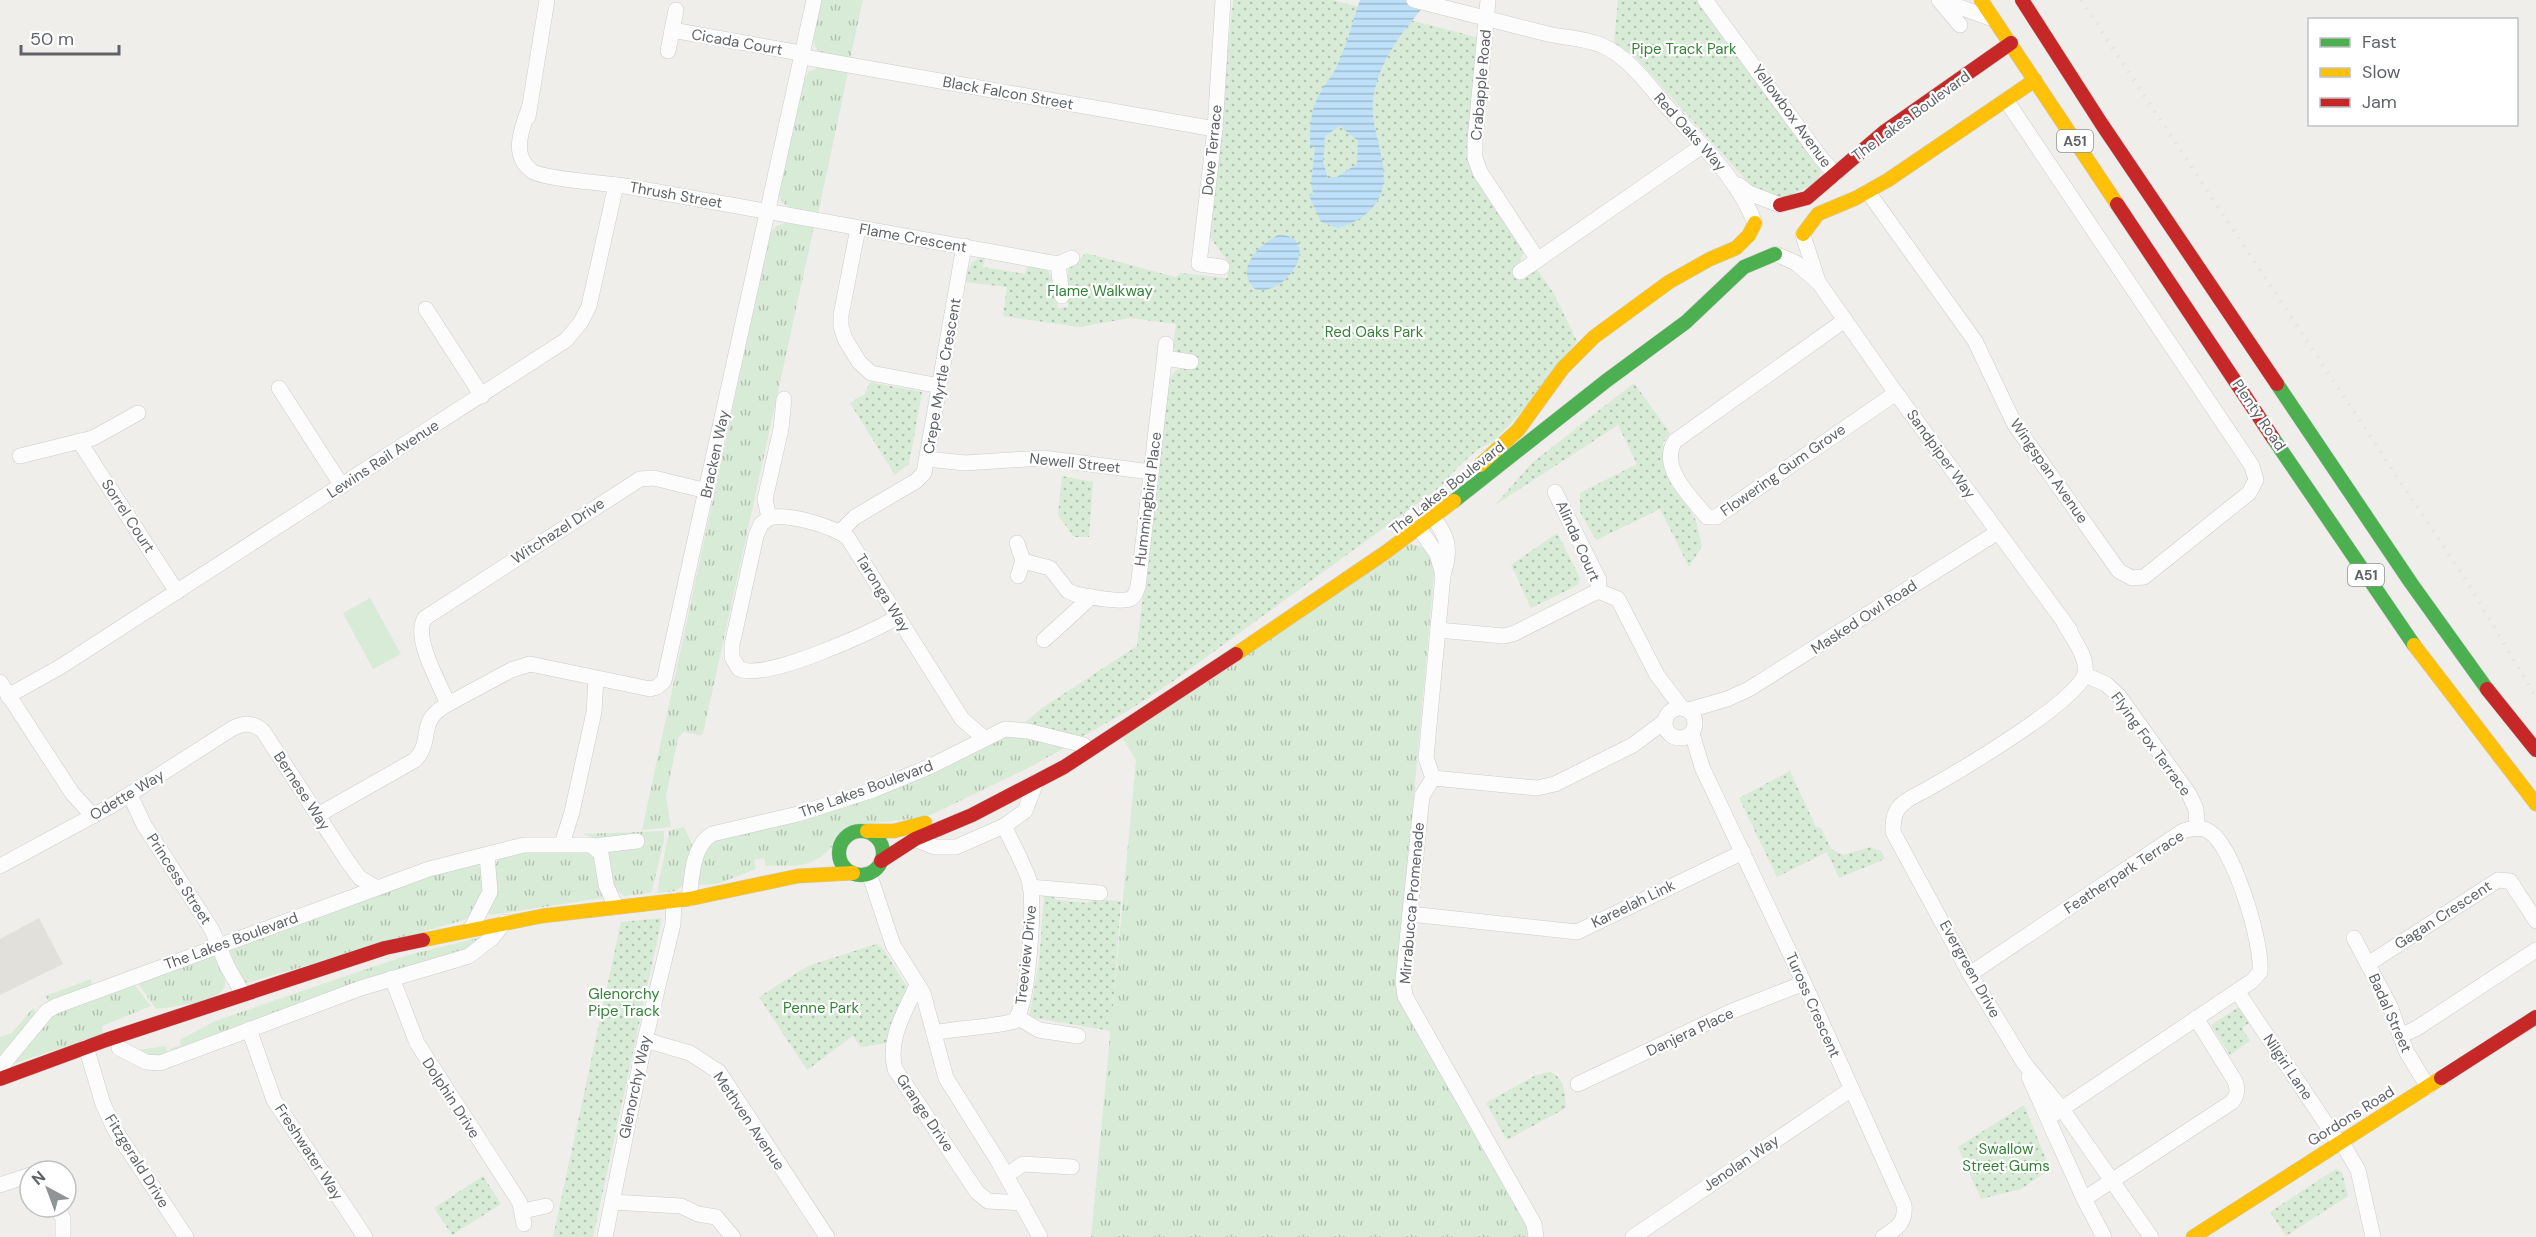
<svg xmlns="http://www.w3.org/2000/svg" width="2536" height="1237" font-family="'DM Sans',sans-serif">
<defs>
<pattern id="grass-tufts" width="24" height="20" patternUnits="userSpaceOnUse" patternTransform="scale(1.5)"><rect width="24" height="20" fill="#d8ebd6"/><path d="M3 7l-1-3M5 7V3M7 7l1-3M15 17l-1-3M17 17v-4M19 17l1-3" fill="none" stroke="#b2c2b1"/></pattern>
<pattern id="park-dots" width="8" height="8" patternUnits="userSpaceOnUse" patternTransform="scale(1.5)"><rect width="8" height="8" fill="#d8ebd6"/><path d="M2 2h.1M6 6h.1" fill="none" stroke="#b2c2b1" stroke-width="1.8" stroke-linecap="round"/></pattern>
<pattern id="water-rules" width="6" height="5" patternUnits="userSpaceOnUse" patternTransform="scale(1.5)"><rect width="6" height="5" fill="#bfe0f9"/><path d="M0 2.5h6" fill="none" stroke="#9eb9cd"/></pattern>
</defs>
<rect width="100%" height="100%" fill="#efeeea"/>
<path fill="#e2e0da" d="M39 918 63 964 0 995V939Z"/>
<g fill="url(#grass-tufts)">
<path d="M820 0H863L850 59C842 57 831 56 822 53 805 46 818 13 820 0Z"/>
<path d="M819 67 848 72 818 214C804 211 784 212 779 195L804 80 808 72Z"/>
<path d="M785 223 814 227 703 734 700 735 684 732 678 738 666 796 671 827 642 830 770 234 776 226Z"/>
<path d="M1410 544C1423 545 1429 552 1435 563L1397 982 1524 1218 1529 1237H1091L1136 760 1122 737Z"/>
<path d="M1013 733 1064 748 1034 765 933 814C907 823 872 819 851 829 842 832 837 841 831 848 809 870 793 865 766 866L764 858 754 860 756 869 717 884 697 885 703 852 709 842Z"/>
<path d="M684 827 693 846 683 885 676 891 657 893 669 831Z"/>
<path d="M664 831V841L652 890 650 893 624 896 614 889 607 849H639L640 837 595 838 583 834Z"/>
<path d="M586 849 594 853 604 896 602 898 491 915 487 913C489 900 490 871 498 861 509 846 567 850 586 849Z"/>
<path d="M480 863 485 890 467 919 246 983 237 973 228 948 422 877Z"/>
<path d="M482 937 470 950 171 1051 170 1049 181 1045 180 1040 215 1021 349 975 412 954Z"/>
<path d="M215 954C218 963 226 976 225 985 222 1003 170 1007 156 1009L139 985 140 980Z"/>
<path d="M91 979 92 985 50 1002 45 996Z"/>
<path d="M133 983 151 1006 102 1026 103 1034 13 1064 51 1015Z"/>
<path d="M33 1008 37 1014 0 1059V1037L12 1033Z"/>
<path d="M166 1046 168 1054 152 1058 138 1050Z"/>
</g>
<g fill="url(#park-dots)">
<path d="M1233 0H1332L1480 38 1469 141 1524 252 1517 268H1536L1554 294 1577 341 1530 403 1494 441 1480 448 1461 464 1440 487 1175 680 1126 712 1085 735 1078 737 1023 724 1042 708 1137 646 1168 382 1174 372 1183 367 1173 346 1176 324 1130 318 1079 327 1003 316 1007 287 965 282C968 270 970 257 985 258L983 267 1025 274 1028 265 1047 269 1055 283 1058 308 1068 307V270L1086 253 1175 277 1181 273 1227 278 1229 263 1209 236Z"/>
<path d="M1618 0H1698L1820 168 1821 173 1817 183 1784 198 1755 190 1638 60 1614 43Z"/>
<path d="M870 382 922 392 909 464 895 475 850 403 865 394Z"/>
<path d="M1634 383 1670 433 1663 443 1665 464 1696 521 1702 546 1689 567 1660 509 1596 540 1580 512V493L1637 464 1618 425 1495 505 1532 463Z"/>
<path d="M1062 476 1093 482 1089 537H1074L1058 515Z"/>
<path d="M1557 533 1580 578 1578 585 1531 608 1511 565Z"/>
<path d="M1790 771 1816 827 1821 828 1831 849 1843 855 1870 847 1881 851 1885 859 1839 878 1827 852 1777 877 1739 798Z"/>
<path d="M1052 895 1057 900 1088 903 1093 899 1121 901 1111 1031 1029 1017 1039 962 1044 896Z"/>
<path d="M662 918 593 1237H553L621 922Z"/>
<path d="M876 944 884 950 907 987 895 1015 887 1043 861 1047 853 1036 807 1070 759 997 808 966Z"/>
<path d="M2239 1007 2249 1023 2242 1028 2250 1041 2230 1055 2211 1025Z"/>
<path d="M1550 1072C1565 1078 1565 1094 1566 1108L1507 1140 1486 1103 1536 1075Z"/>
<path d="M2024 1105 2050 1169 2021 1189 1981 1199 1958 1147Z"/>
<path d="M2336 1169 2342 1172 2348 1196 2286 1236 2270 1212Z"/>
<path d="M483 1176 501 1204 452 1235 434 1208Z"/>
</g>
<path fill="#d8ebd6" d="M370 598 401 654 373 669 343 613Z"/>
<g fill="url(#water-rules)" fill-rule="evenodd">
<path d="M1360 0H1429C1404 31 1382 54 1374 94 1365 135 1406 182 1366 214 1357 221 1349 225 1338 228L1321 222 1309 196 1313 193 1311 183 1315 147H1310C1310 128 1310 109 1320 93 1325 83 1333 76 1337 66 1347 45 1352 22 1360 0ZM1340 126 1358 141 1357 164 1337 177 1328 178 1323 162 1325 136Z"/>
<path d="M1278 235C1323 234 1289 298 1255 289 1234 269 1258 246 1278 235Z"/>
</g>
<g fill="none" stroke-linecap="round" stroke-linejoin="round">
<g stroke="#cbcccc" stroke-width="16">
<g id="street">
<path d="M1414 0C1459 11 1503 23 1548 34 1566 38 1583 38 1601 45 1631 58 1649 87 1670 110 1701 145 1738 179 1755 223"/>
<path d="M1488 0 1475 141V158L1480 172 1538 260"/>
<path d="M1705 0 1821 158 1835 174"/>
<path d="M1939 0 1960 25"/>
<path d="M1940 0 1990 18"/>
<path d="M672 30 795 52 809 58 1215 129"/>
<path d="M668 51 676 10"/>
<path d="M529 108C522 129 510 155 532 171 543 179 606 183 625 186 769 212 914 237 1058 264L1062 296"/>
<path d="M528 117 547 0"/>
<path d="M1739 185 1749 193 1780 205"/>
<path d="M1868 192 1975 341 2015 425 2119 571 2132 578 2144 577 2249 493 2256 480 2252 466 2006 100"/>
<path d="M858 228 841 315V326L845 339 859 362 871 373 940 386"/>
<path d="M1803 235 1818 281"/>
<path d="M1776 254 1796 263 1819 283 1896 393 2070 630"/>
<path d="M1058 264 1072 258"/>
<path d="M1222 267 1199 264 1215 129 1223 0"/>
<path d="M1520 272 1702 146"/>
<path d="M426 309 482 396"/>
<path d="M1845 320 1675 441C1658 467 1692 498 1707 517H1716L1896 393"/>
<path d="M1165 358 1191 362"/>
<path d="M279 388 342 486"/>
<path d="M79 441 177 592"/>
<path d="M20 456 93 438 138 413"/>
<path d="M927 459 965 463 1043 458 1151 472"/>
<path d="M1555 492 1599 580 1598 591"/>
<path d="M1426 506C1444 534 1454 541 1443 575L1426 758 1433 778 1422 796 1403 980 1405 996 1534 1224 1536 1237"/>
<path d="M1411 517 1437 554 1443 575"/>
<path d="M769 518 761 524 756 536 732 645V657L739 669C767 681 871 632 898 617"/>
<path d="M769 518C788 513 833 526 848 538L962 719 985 739"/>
<path d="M769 518 765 499 781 429 784 399"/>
<path d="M840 532 855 517 916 481 924 473 964 246"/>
<path d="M1017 543 1023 561 1018 576"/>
<path d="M1023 561 1050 568 1068 591 1075 594C1087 596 1118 603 1130 599 1135 597 1136 591 1138 587L1166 344"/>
<path d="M2064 623C2072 637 2088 657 2085 673 2080 700 1959 771 1931 787 1920 794 1905 798 1897 810 1893 817 1893 824 1893 832L1970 974 2024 1063 2062 1109 2151 1237"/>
<path d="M1438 630 1504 636 1515 633 1598 591 1618 599 1657 675 1682 708"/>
<path d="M1044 640 1091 597"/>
<path d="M2085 675 2106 684 2119 696 2189 794 2196 809 2197 828"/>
<path d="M0 682 72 793 93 816"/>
<path d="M8 696 60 667 566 340 581 322 589 306 616 185"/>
<path d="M448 704 511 670 530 664 650 689 657 687 664 681 814 0"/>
<circle cx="1680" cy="723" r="15"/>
<path d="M1689 710 1727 699 1749 689 1998 532"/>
<path d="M1692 733 1702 767 1804 983 1904 1205C1906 1223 1897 1228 1883 1237"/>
<path d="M1433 778 1537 788 1555 784 1633 745 1665 721"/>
<path d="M130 795 144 825 212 930 227 966 243 994"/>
<path d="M318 815 415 760C435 739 415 722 448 704 440 684 412 637 425 618L640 479 654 478 707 491"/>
<path d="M1004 826C1012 843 1023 862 1029 880 1036 900 1028 1000 1017 1017"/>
<path d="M915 839 935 847H956L1004 826 1025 811 1036 782"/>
<path d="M562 844 572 812 594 712 596 679"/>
<path d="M594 846 637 841"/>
<path d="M0 866 111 806 233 728C244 723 253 722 263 731L348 862 360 878 377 888"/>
<path d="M869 873 893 945 923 993 946 1078 998 1161 1040 1237"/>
<path d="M1030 887 1100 893"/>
<path d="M689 899C692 877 692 846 712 834L798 814 873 790 931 766 1005 729 1028 731 1084 745"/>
<path d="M1410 914 1577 932 1743 852"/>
<path d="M471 929 490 892 487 855"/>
<path d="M2354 938 2390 1006 2406 1051 2428 1087"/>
<path d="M2368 964 2498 880 2510 881 2536 921"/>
<path d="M1970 974 2183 831C2192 828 2202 826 2210 832 2234 848 2263 944 2260 972L2252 981 2048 1118"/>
<path d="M392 978 417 1043 520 1203 524 1224"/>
<path d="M917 985C905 1012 887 1039 895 1069L977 1192 988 1201 1022 1203"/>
<path d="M2237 991 2339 1143"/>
<path d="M249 1029 274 1100 365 1237"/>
<path d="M934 1033C961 1027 989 1028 1015 1021L1017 1017 1039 1030 1078 1036"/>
<path d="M2400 1036 2417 1028 2536 950"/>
<path d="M645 1040 690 1053 719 1072 827 1237"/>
<path d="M86 1047 103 1104 115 1130 186 1237"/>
<path d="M119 1048 146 1062 160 1063 361 988 469 956 492 938 505 922"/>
<path d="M0 1068 47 1011 56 1006 429 869 524 845H591L601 854 606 885 616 907"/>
<path d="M2029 1077 2084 1199 2104 1237"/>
<path d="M1578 1084 1730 1012 1804 983"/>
<path d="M2341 1141 2358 1170 2373 1237"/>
<path d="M1007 1175 1023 1164 1072 1167"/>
<path d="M0 1185 30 1175"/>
<path d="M2084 1199 2232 1102C2238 1095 2238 1089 2235 1081L2196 1018"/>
<path d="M612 1202 681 1206 698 1214 716 1217 733 1237"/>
<path d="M58 1207 63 1219V1237"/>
<path d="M523 1211 546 1206"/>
<path d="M605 1237 645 1040 673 924 674 901"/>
<path d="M1633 1237 1850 1090"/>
</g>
</g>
<g stroke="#cacacb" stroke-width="15">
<g id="fast">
<path d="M2277 384 2411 583 2487 689"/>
<path d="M2273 438 2414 645"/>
<path d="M1454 501 1606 381 1686 322 1744 267 1775 254"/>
<circle cx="861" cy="853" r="22"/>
</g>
</g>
<g stroke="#cacacb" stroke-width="15">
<g id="slow">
<path d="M1981 0 2117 204"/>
<path d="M1803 234 1818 214 1856 198 1888 180 2035 80"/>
<path d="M1480 465 1518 430 1563 368 1594 337 1669 282 1710 259 1736 248 1749 235 1755 223"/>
<path d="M2414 645 2536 804"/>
<path d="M1236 654 1386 552 1454 501"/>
<path d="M867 831H894L925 823"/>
<path d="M423 940 542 916 689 899 798 876 853 873"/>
<path d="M2193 1237 2441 1078"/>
</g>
</g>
<g stroke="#cacacb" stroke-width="15">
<g id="jam">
<path d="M2022 0 2101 123 2277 384"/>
<path d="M2117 204 2273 438"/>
<path d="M1780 205 1807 198 1884 132 2011 43"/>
<path d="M2487 689 2536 750"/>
<path d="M881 861 915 839 972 815 1064 767 1236 654"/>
<path d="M2441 1078 2536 1017"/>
<path d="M0 1079 106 1040 385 948 423 940"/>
</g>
</g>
<use href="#street" stroke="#fdfcfc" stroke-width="15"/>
<use href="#fast" stroke="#4caf50" stroke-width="14"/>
<use href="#slow" stroke="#ffc107" stroke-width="14"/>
<use href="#jam" stroke="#c62828" stroke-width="14"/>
<path stroke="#e4e4e4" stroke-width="4" stroke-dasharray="1.5 8" stroke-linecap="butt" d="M2081 0 2467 582 2536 697"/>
</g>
<g text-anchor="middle" stroke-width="4.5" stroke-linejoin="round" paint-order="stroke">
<g fill="#fff" stroke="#8f9295" stroke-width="1.5">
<rect x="2057" y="130" width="36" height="22" rx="4.5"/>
<rect x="2348" y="564" width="36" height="22" rx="4.5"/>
</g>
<g font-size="14" font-weight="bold" fill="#5f6368">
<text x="2075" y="146">A51</text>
<text x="2366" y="580">A51</text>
</g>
<g font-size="15" fill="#5f6368" stroke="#fff">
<text transform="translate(737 42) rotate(10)" y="5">Cicada Court</text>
<text transform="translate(1481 85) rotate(-85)" y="5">Crabapple Road</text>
<text transform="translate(1008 93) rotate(10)" y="5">Black Falcon Street</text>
<text transform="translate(1792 116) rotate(54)" y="5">Yellowbox Avenue</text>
<text transform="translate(1911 116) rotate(-36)" y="5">The Lakes Boulevard</text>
<text transform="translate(1690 132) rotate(48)" y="5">Red Oaks Way</text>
<text transform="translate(1212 150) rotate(-84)" y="5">Dove Terrace</text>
<text transform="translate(676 195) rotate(10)" y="5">Thrush Street</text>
<text transform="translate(913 238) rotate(10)" y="5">Flame Crescent</text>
<text transform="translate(942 376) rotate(-80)" y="5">Crepe Myrtle Crescent</text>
<text transform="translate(2259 415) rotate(56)" y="5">Plenty Road</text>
<text transform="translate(715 454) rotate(-78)" y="5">Bracken Way</text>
<text transform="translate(1941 454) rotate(54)" y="5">Sandpiper Way</text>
<text transform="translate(383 459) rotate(-33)" y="5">Lewins Rail Avenue</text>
<text transform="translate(1075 463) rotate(6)" y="5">Newell Street</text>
<text transform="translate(1783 470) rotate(-35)" y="5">Flowering Gum Grove</text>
<text transform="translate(2049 471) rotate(55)" y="5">Wingspan Avenue</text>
<text transform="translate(1447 488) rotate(-38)" y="5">The Lakes Boulevard</text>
<text transform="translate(1148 499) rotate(-83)" y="5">Hummingbird Place</text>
<text transform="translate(128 516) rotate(57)" y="5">Sorrel Court</text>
<text transform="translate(558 531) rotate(-33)" y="5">Witchazel Drive</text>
<text transform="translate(1578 541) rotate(66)" y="5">Alinda Court</text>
<text transform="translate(883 593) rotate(58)" y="5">Taronga Way</text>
<text transform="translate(1864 617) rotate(-33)" y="5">Masked Owl Road</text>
<text transform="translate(2151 744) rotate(54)" y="5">Flying Fox Terrace</text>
<text transform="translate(866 789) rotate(-20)" y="5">The Lakes Boulevard</text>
<text transform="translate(302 791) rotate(57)" y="5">Bernese Way</text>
<text transform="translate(127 795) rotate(-31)" y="5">Odette Way</text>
<text transform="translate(2124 872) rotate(-33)" y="5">Featherpark Terrace</text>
<text transform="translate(179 879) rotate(57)" y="5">Princess Street</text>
<text transform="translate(1412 903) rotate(-85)" y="5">Mirrabucca Promenade</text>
<text transform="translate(1633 904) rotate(-26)" y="5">Kareelah Link</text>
<text transform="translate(2443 915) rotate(-33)" y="5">Gagan Crescent</text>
<text transform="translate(231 941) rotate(-20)" y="5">The Lakes Boulevard</text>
<text transform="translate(1026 955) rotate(-84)" y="5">Treeview Drive</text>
<text transform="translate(1970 969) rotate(61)" y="5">Evergreen Drive</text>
<text transform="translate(1813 1005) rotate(66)" y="5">Tuross Crescent</text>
<text transform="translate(2390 1013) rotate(66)" y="5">Badal Street</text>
<text transform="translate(1690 1032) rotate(-25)" y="5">Danjera Place</text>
<text transform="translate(2288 1067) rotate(56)" y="5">Nilgiri Lane</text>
<text transform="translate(635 1087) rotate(-78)" y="5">Glenorchy Way</text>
<text transform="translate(451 1098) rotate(57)" y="5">Dolphin Drive</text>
<text transform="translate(925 1113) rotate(56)" y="5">Grange Drive</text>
<text transform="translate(2351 1116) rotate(-32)" y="5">Gordons Road</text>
<text transform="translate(749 1121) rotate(56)" y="5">Methven Avenue</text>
<text transform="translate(309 1152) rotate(57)" y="5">Freshwater Way</text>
<text transform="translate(137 1161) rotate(58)" y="5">Fitzgerald Drive</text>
<text transform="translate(1741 1163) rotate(-34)" y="5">Jenolan Way</text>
</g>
<g font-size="15" fill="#348238" stroke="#fff">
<text x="1684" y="54">Pipe Track Park</text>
<text x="1100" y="296">Flame Walkway</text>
<text x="1374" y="337">Red Oaks Park</text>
<text x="624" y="999">Glenorchy<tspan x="624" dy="17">Pipe Track</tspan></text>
<text x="821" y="1013">Penne Park</text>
<text x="2006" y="1154">Swallow<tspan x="2006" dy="17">Street Gums</tspan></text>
</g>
</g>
<rect x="2308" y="18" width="210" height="108" fill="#ffffff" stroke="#bfc1c3" stroke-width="1.5"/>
<rect x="2320" y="38" width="30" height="9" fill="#4caf50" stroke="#bfc1c3" stroke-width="1.5"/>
<text x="2362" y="48" font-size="18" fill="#5f6368">Fast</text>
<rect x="2320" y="68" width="30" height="9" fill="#ffc107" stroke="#bfc1c3" stroke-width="1.5"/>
<text x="2362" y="78" font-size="18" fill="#5f6368">Slow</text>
<rect x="2320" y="98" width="30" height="9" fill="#c62828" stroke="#bfc1c3" stroke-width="1.5"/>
<text x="2362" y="108" font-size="18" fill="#5f6368">Jam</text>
<g transform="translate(48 1189) rotate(319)"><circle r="28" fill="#ffffff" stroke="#bfc1c3" stroke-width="1.5"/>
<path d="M0-4.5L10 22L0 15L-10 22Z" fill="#919496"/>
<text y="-9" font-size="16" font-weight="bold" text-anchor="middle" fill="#5f6368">N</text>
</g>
<path d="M21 45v9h98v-9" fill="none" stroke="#5f6368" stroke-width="3"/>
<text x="30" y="45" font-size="18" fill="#5f6368" stroke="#ffffff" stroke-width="4.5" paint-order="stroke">50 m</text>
</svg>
